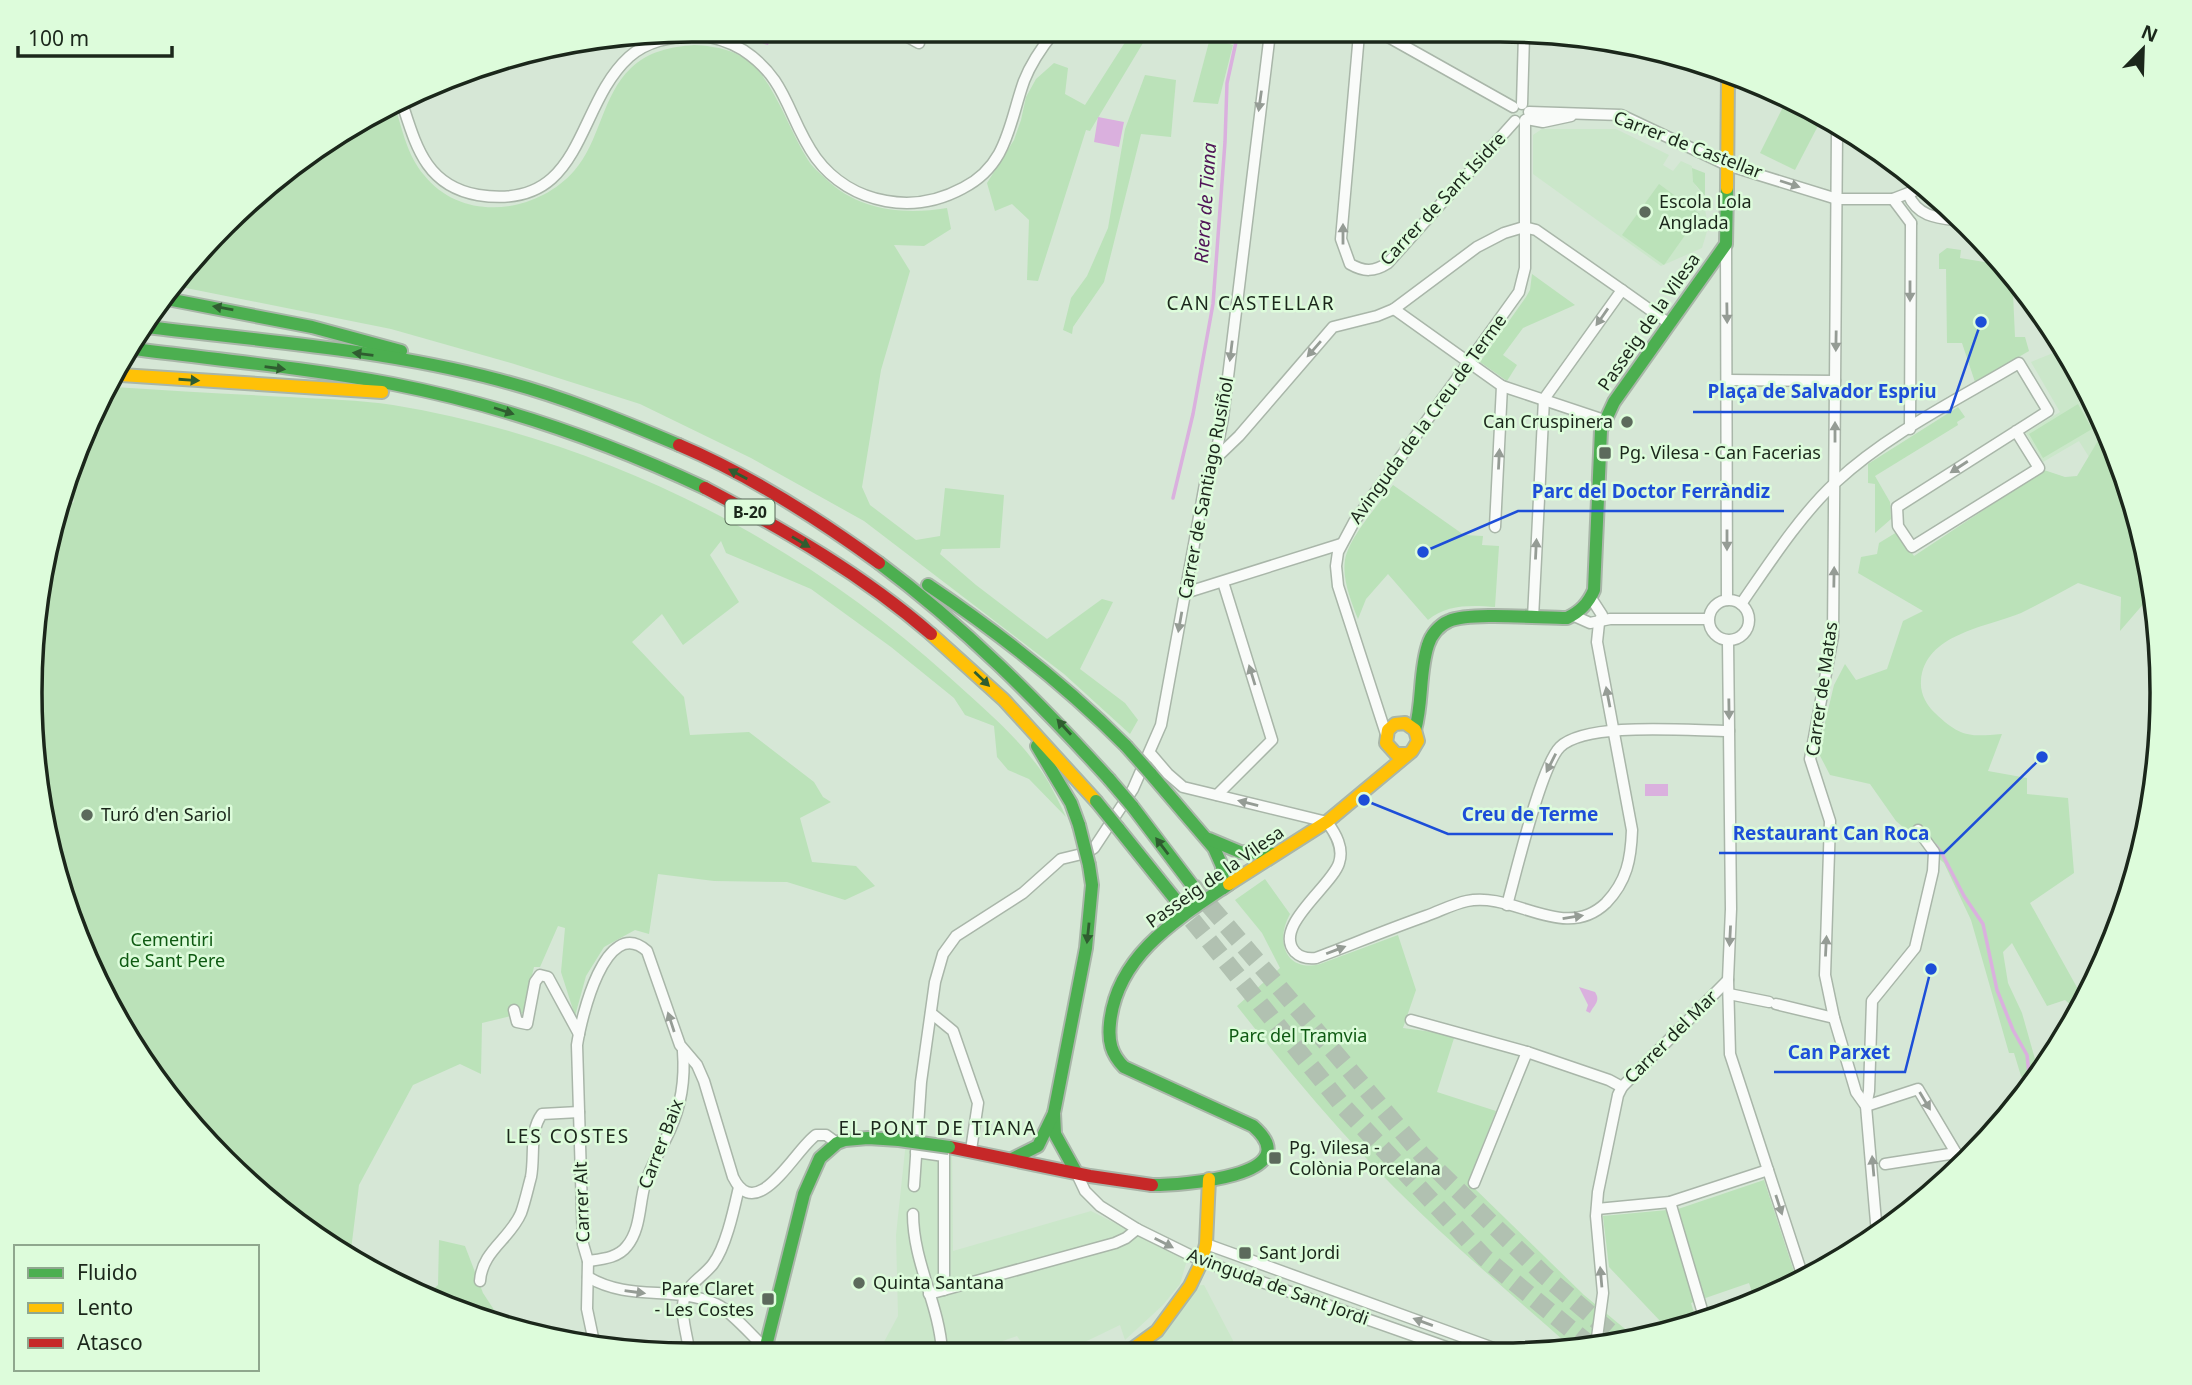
<svg xmlns="http://www.w3.org/2000/svg" width="2192" height="1385" font-family="'Noto Sans',sans-serif">
<rect width="100%" height="100%" fill="#d6e7d6"/>
<g fill="#cbe7ca">
<path d="M1542 129H1616L1669 155 1663 165 1673 171 1681 161 1692 166 1693 182 1703 196 1708 228 1702 248 1661 266 1533 174V135Z"/>
<path d="M2063 349 2094 399 2105 429 2089 457 2079 441 2043 462 2026 433 2060 412 2031 362Z"/>
<path d="M907 1132 952 1140 953 1251 1091 1211 1187 1260 1180 1284 1163 1305 1125 1340 1120 1325 1064 1352H1028L1017 1336 974 1351H879L898 1316 896 1235Z"/>
<path d="M1204 1285 1239 1352H1128L1157 1331 1190 1286Z"/>
</g>
<g fill="#bbe2b9">
<path d="M1131 33H1149L1090 131 1086 130 1038 281 1027 280 1029 220 1012 204 995 211 987 183 1014 140 1021 120 1026 97 1036 79 1054 63 1068 68 1065 94 1085 105Z"/>
<path d="M1210 38 1233 45 1218 104 1193 102Z"/>
<path d="M694 45C717 46 742 51 758 70 779 96 790 131 808 160 812 167 820 173 826 179 859 211 904 215 947 208L951 229 924 246 894 245 910 271 881 370 862 487 870 505 916 540 940 536 945 488 1004 495 1000 548 942 549 940 554 976 585 1047 639 1102 599 1113 602 1080 669 1125 703 1138 720 1130 734 1064 674 864 521 751 458 640 404 511 363 391 329 171 285 324 142 395 107C403 131 407 155 424 175 462 223 536 214 574 171 600 142 602 95 631 68 649 51 670 47 694 45Z"/>
<path d="M1145 75 1176 80 1171 137 1141 134 1104 282 1073 327 1072 334 1063 330 1071 298 1087 276 1108 228 1125 129Z"/>
<path d="M1786 101 1820 122 1795 170 1760 153Z"/>
<path d="M1692 168 1705 173V196L1693 182Z"/>
<path d="M1659 184 1700 214 1664 265 1622 235Z"/>
<path d="M1947 248 1961 250 1960 258 2003 265 2026 290 2013 293 2015 337H2025L2029 351 1975 382 1962 343H1947L1946 269H1939V254Z"/>
<path d="M1532 274 1575 305 1523 328 1503 355 1517 365 1507 381 1480 362 1526 297 1530 290Z"/>
<path d="M114 387C173 391 231 394 289 397 324 399 360 400 393 405 599 439 794 536 948 676 983 708 1024 741 1049 783 1055 794 1061 806 1066 817L1029 779 1008 770 997 757 994 726 965 715 954 698 891 647 811 589 726 553 721 541 710 555 739 602 683 645 662 614 632 642 684 697 690 735 749 732 814 782 823 797 831 802 800 818 812 862 856 866 875 886 845 900 787 882 714 881 658 874 649 934 635 930 604 947 586 976 575 1016 561 972 565 928 558 926 540 967H534L523 1013 482 1023 481 1074 460 1064 413 1085 359 1185 351 1250 256 1191 141 1060 52 864 31 650 60 507 74 502 67 475Z"/>
<path d="M2078 404 2092 429 2043 458 2029 434Z"/>
<path d="M1958 407 1965 417 1957 422 1958 425 1875 476 1890 502 1891 519 1875 533V484L1868 483V464Z"/>
<path d="M2105 429 2140 521 2152 594 2120 631 2121 597 2078 583C2059 593 2040 604 2021 613 1987 627 1924 634 1921 681 1920 693 1926 705 1935 713 1960 737 1969 737 2002 734L1988 771 2027 778V794L2068 798 2074 873 2030 903 2084 1000 2082 1005 2074 1008 2065 1000 2047 1006 2012 943 2003 952 2008 983 2022 1013 2035 1059 2041 1069 2029 1086 2021 1076 2014 1053H2009L1971 920 1944 863 1896 821 1870 784 1830 775 1818 752 1834 685 1845 664 1856 680 1887 669 1903 621 1923 611 1858 573 1861 557 1877 554 1879 543 1897 532 1914 556 2044 470 2065 477 2077 476Z"/>
<path d="M1393 485 1464 535 1483 536 1482 545 1499 546 1495 607C1473 605 1446 604 1428 620L1388 574 1366 599 1358 619C1351 601 1342 579 1345 560 1349 537 1379 504 1393 485Z"/>
<path d="M1265 879 1290 914C1275 940 1285 973 1320 964L1398 935 1416 990 1403 1028 1455 1035 1437 1092 1496 1111 1468 1182 1584 1295 1636 1338 1573 1349C1503 1286 1429 1226 1365 1157 1320 1109 1278 1058 1237 1006L1280 968 1262 933 1235 900Z"/>
<path d="M1764 1180 1798 1284 1755 1301 1749 1283 1691 1303 1697 1323 1671 1333 1651 1336 1662 1323 1609 1267 1603 1216 1678 1209Z"/>
<path d="M439 1240 465 1246 483 1293 502 1322 439 1305 430 1299 429 1293 438 1285Z"/>
</g>
<g fill="#dab0de">
<path d="M771 30 772 36 768 45C760 43 748 38 748 30Z"/>
<path d="M1098 117 1124 122 1119 147 1094 142Z"/>
<rect x="1645" y="784" width="23" height="12"/>
<path d="M1579 987 1595 992C1601 1001 1594 1005 1590 1013L1586 1011 1588 1005Z"/>
</g>
<g fill="none" stroke-linecap="round" stroke-linejoin="round">
<g stroke="#dab0de" stroke-width="3.5">
<path d="M1173 498 1193 414 1213 304 1225 142 1227 83 1238 33"/>
<path d="M1935 845 1941 852 1964 896 1983 924 1997 990 2013 1030 2027 1055 2029 1074 2033 1080"/>
</g>
<g stroke="#b1c1b1" stroke-width="18" stroke-dasharray="18 9" stroke-linecap="butt">
<path d="M1192 885 1422 1155 1544 1275 1621 1341"/>
<path d="M1175 899 1343 1106 1485 1258 1591 1346"/>
</g>
<g stroke="#a9b6a9" stroke-width="13">
<g id="street">
<path d="M897 31 919 43"/>
<path d="M1359 34 1341 239 1350 264C1364 272 1374 272 1388 263L1515 121"/>
<path d="M1383 34 1513 107"/>
<path d="M402 103C416 146 426 186 478 195 585 212 574 107 629 57 647 41 670 37 693 36 711 35 728 41 743 50 789 80 787 118 816 158 833 181 858 196 886 201 913 206 939 201 963 188 1008 165 1009 123 1024 81 1031 63 1042 47 1054 32"/>
<path d="M1522 104 1524 35"/>
<path d="M1529 112 1621 115 1727 165 1837 199H1893L1924 187"/>
<path d="M1527 119 1543 122 1571 116"/>
<path d="M1837 132 1833 636 1810 759 1830 821 1825 975 1834 1018 1856 1092 1866 1106 1877 1234"/>
<path d="M1908 194C1918 218 1939 218 1962 221"/>
<path d="M1893 199 1911 223"/>
<path d="M1726 244 1727 600"/>
<path d="M1394 309 1502 386 1604 420"/>
<path d="M1728 380 1835 381"/>
<path d="M1910 429 1911 223"/>
<path d="M1215 459 1239 436 1333 327 1377 316 1394 309 1477 247 1504 233 1524 227 1536 230 1622 290"/>
<path d="M1495 527 1502 386"/>
<path d="M1185 593 1341 544"/>
<circle cx="1729" cy="620" r="20"/>
<path d="M1741 604C1768 565 1801 514 1836 482 1889 433 1957 400 2019 363L2048 411 1897 507 1898 526 1912 547 2039 468 2016 431"/>
<path d="M1572 615 1590 623 1610 619H1708"/>
<path d="M1533 618 1544 399 1622 290 1670 324"/>
<path d="M1728 641 1731 909 1728 980 1730 1054 1804 1280"/>
<path d="M1386 734 1338 586 1336 566 1338 552 1354 522 1519 292 1525 268V120"/>
<path d="M1150 753 1168 774 1183 787 1327 822C1336 834 1344 848 1339 863 1332 886 1272 927 1295 952 1301 958 1308 959 1316 958 1353 944 1389 929 1426 916 1440 911 1453 904 1467 901 1514 891 1564 943 1606 903 1627 881 1631 859 1632 830L1597 642 1599 623 1602 615 1591 598"/>
<path d="M1217 795 1272 740 1223 582"/>
<path d="M1507 905C1516 873 1541 766 1560 747 1587 721 1691 731 1729 731"/>
<path d="M1729 994 1769 1002"/>
<path d="M1776 1004 1834 1018"/>
<path d="M514 1010 517 1022 527 1024 535 982 540 975 548 977 579 1034"/>
<path d="M931 1013 953 1031 978 1103 971 1150"/>
<path d="M1411 1020 1527 1052 1609 1080 1622 1087"/>
<path d="M1866 1106 1869 1091 1872 1001 1915 948 1933 871 1934 852 1918 830"/>
<path d="M1866 1106 1918 1089 1962 1163"/>
<path d="M916 1152 944 1156V1290"/>
<path d="M1885 1164 1956 1153"/>
<path d="M1076 1172 1085 1191 1100 1206 1137 1229 1202 1261 1463 1353"/>
<path d="M1474 1183 1527 1052"/>
<path d="M914 1186 921 1082 935 982 943 954 956 936 1023 893 1061 859 1086 853 1094 848 1133 789 1161 725 1205 484 1215 459 1223 418 1270 33"/>
<path d="M1670 1202 1705 1320"/>
<path d="M1597 1209 1670 1202 1768 1170"/>
<path d="M913 1214C913 1262 939 1304 942 1351"/>
<path d="M1206 1244 1510 1354"/>
<path d="M588 1261C602 1259 618 1258 627 1246 641 1229 639 1204 645 1184 651 1165 662 1148 670 1130 681 1106 685 1077 683 1051"/>
<path d="M588 1277C630 1302 674 1285 716 1304 730 1310 753 1337 765 1348"/>
<path d="M480 1281C482 1251 510 1239 521 1213 525 1202 528 1188 531 1177 535 1156 529 1131 542 1114L579 1112"/>
<path d="M929 1294 1115 1243 1126 1238 1137 1229"/>
<path d="M1596 1345 1603 1293 1596 1216 1598 1192 1618 1095 1622 1087 1728 980"/>
<path d="M595 1347 587 1309 588 1261 583 1244 577 1045C581 1019 605 914 647 951L680 1045 697 1065 704 1081 733 1177C757 1226 796 1148 816 1135H826L837 1143"/>
<path d="M689 1350C687 1334 679 1311 685 1296 690 1282 704 1276 713 1264 726 1247 734 1209 739 1187"/>
</g>
</g>
<g stroke="#a9b6a9" stroke-width="16">
<g id="fast">
<path d="M162 298 312 327 401 351"/>
<path d="M147 327C264 341 385 350 499 380 561 396 620 420 679 445"/>
<path d="M134 349C220 360 307 368 393 384 501 405 605 441 705 488"/>
<path d="M879 563C965 627 1038 701 1109 779"/>
<path d="M928 585C999 633 1066 685 1126 746"/>
<path d="M1415 730C1423 702 1419 672 1428 645 1431 635 1439 625 1449 621 1470 612 1540 618 1567 618 1580 612 1588 604 1594 590L1601 430 1614 402 1726 244 1727 188"/>
<path d="M1037 746 1071 803 1079 825"/>
<path d="M1150 773 1214 848 1222 866 1223 888"/>
<path d="M1132 806 1192 885"/>
<path d="M1118 828 1175 899"/>
<path d="M1209 839 1240 852 1275 854"/>
<path d="M1054 1113 1055 1134 1076 1172"/>
<path d="M1012 1159 1038 1146 1054 1113 1086 948 1092 885 1089 865"/>
<path d="M1152 1185C1179 1185 1311 1177 1253 1126L1124 1067C1111 1054 1108 1041 1110 1023 1117 955 1177 919 1229 884"/>
<path d="M765 1350 804 1194 820 1158 837 1143 845 1140 868 1138 899 1140"/>
</g>
</g>
<g stroke="#a9b6a9" stroke-width="16">
<g id="slow">
<path d="M1727 188 1728 74"/>
<path d="M121 375 382 392"/>
<path d="M931 634 1004 700 1096 801"/>
<path d="M1229 884 1328 821 1412 751 1418 741 1415 730 1405 723 1395 724 1388 730 1386 743 1396 754H1406"/>
<path d="M1128 1352 1157 1331 1190 1286 1202 1261 1206 1244 1209 1179"/>
</g>
</g>
<g stroke="#a9b6a9" stroke-width="16">
<g id="jam">
<path d="M679 445C750 475 817 518 879 563"/>
<path d="M705 488C785 530 863 575 931 634"/>
<path d="M949 1147 1090 1176 1152 1185"/>
</g>
</g>
<use href="#street" stroke="#f9fbf9" stroke-width="10"/>
<use href="#fast" stroke="#4caf50" stroke-width="12"/>
<use href="#slow" stroke="#ffc107" stroke-width="12"/>
<use href="#jam" stroke="#c62828" stroke-width="12"/>
<g stroke="#a9b6a9" stroke-width="16" stroke-linecap="butt">
<g id="fast-bridge">
<path d="M1126 746 1150 773"/>
<path d="M1109 779 1132 806"/>
<path d="M1096 801 1118 828"/>
<path d="M1079 825 1089 865"/>
<path d="M899 1140 949 1147"/>
</g>
</g>
<use href="#fast-bridge" stroke="#4caf50" stroke-width="12"/>
</g>
<defs><path id="oneway-solid" d="M-6-.8H1V-3.2L6.5 0L1 3.2V.8H-6Z" transform="scale(1.75)"/></defs>
<g fill="#959c95">
<use href="#oneway-solid" transform="translate(1260 101) rotate(98)"/>
<use href="#oneway-solid" transform="translate(1790 184) rotate(18)"/>
<use href="#oneway-solid" transform="translate(1343 234) rotate(-90)"/>
<use href="#oneway-solid" transform="translate(1910 291) rotate(90)"/>
<use href="#oneway-solid" transform="translate(1727 313) rotate(89)"/>
<use href="#oneway-solid" transform="translate(1602 317) rotate(125)"/>
<use href="#oneway-solid" transform="translate(1836 341) rotate(91)"/>
<use href="#oneway-solid" transform="translate(1314 349) rotate(131)"/>
<use href="#oneway-solid" transform="translate(1231 351) rotate(97)"/>
<use href="#oneway-solid" transform="translate(1835 432) rotate(-90)"/>
<use href="#oneway-solid" transform="translate(1499 459) rotate(-87)"/>
<use href="#oneway-solid" transform="translate(1959 467) rotate(147)"/>
<use href="#oneway-solid" transform="translate(1727 540) rotate(90)"/>
<use href="#oneway-solid" transform="translate(1536 549) rotate(-87)"/>
<use href="#oneway-solid" transform="translate(1834 577) rotate(-89)"/>
<use href="#oneway-solid" transform="translate(1180 622) rotate(100)"/>
<use href="#oneway-solid" transform="translate(1252 675) rotate(-107)"/>
<use href="#oneway-solid" transform="translate(1608 697) rotate(-101)"/>
<use href="#oneway-solid" transform="translate(1729 709) rotate(89)"/>
<use href="#oneway-solid" transform="translate(1551 763) rotate(117)"/>
<use href="#oneway-solid" transform="translate(1248 803) rotate(-166)"/>
<use href="#oneway-solid" transform="translate(1573 917) rotate(-9)"/>
<use href="#oneway-solid" transform="translate(1730 936) rotate(93)"/>
<use href="#oneway-solid" transform="translate(1826 946) rotate(-87)"/>
<use href="#oneway-solid" transform="translate(1336 950) rotate(-21)"/>
<use href="#oneway-solid" transform="translate(671 1022) rotate(-108)"/>
<use href="#oneway-solid" transform="translate(1925 1101) rotate(59)"/>
<use href="#oneway-solid" transform="translate(1873 1166) rotate(-95)"/>
<use href="#oneway-solid" transform="translate(1779 1205) rotate(72)"/>
<use href="#oneway-solid" transform="translate(1164 1243) rotate(27)"/>
<use href="#oneway-solid" transform="translate(1601 1277) rotate(-95)"/>
<use href="#oneway-solid" transform="translate(635 1292) rotate(8)"/>
<use href="#oneway-solid" transform="translate(1423 1322) rotate(-160)"/>
</g>
<g fill="#2f5d30">
<use href="#oneway-solid" transform="translate(223 308) rotate(-170)"/>
<use href="#oneway-solid" transform="translate(363 354) rotate(-173)"/>
<use href="#oneway-solid" transform="translate(275 368) rotate(8)"/>
<use href="#oneway-solid" transform="translate(189 380) rotate(4)"/>
<use href="#oneway-solid" transform="translate(504 411) rotate(18)"/>
<use href="#oneway-solid" transform="translate(738 474) rotate(-152)"/>
<use href="#oneway-solid" transform="translate(801 542) rotate(31)"/>
<use href="#oneway-solid" transform="translate(982 679) rotate(44)"/>
<use href="#oneway-solid" transform="translate(1064 727) rotate(-132)"/>
<use href="#oneway-solid" transform="translate(1162 846) rotate(-127)"/>
<use href="#oneway-solid" transform="translate(1088 933) rotate(96)"/>
</g>
<g fill="#5c6a5c" stroke="#ddfcdb" stroke-width="2.5">
<circle cx="1645" cy="212" r="7"/>
<circle cx="1627" cy="422" r="7"/>
<rect x="1598" y="446" width="14" height="14" rx="3.5"/>
<circle cx="87" cy="815" r="7"/>
<rect x="1268" y="1151" width="14" height="14" rx="3.5"/>
<rect x="1238" y="1246" width="14" height="14" rx="3.5"/>
<circle cx="859" cy="1283" r="7"/>
<rect x="761" y="1292" width="14" height="14" rx="3.5"/>
</g>
<g text-anchor="middle" stroke-width="5" stroke-linejoin="round" paint-order="stroke">
<rect fill="#ddfcdb" stroke="#556755" stroke-width="2" x="725.5" y="499.5" width="49" height="25" rx="5"/>
<g font-size="16" font-weight="bold" fill="#1b271b">
<text x="750" y="518">B-20</text>
</g>
<g font-size="18" fill="#1b271b" stroke="#ddfcdb">
<text transform="translate(1688 145) rotate(21)" y="6">Carrer de Castellar</text>
<text transform="translate(1443 199) rotate(-47)" y="6">Carrer de Sant Isidre</text>
<text transform="translate(1649 322) rotate(-55)" y="6">Passeig de la Vilesa</text>
<text transform="translate(1428 419) rotate(-54)" y="6">Avinguda de la Creu de Terme</text>
<text transform="translate(1206 488) rotate(-79)" y="6">Carrer de Santiago Rusiñol</text>
<text transform="translate(1822 689) rotate(-82)" y="6">Carrer de Matas</text>
<text transform="translate(1215 877) rotate(-35)" y="6">Passeig de la Vilesa</text>
<text transform="translate(1671 1037) rotate(-45)" y="6">Carrer del Mar</text>
<text transform="translate(661 1144) rotate(-69)" y="6">Carrer Baix</text>
<text transform="translate(582 1202) rotate(-92)" y="6">Carrer Alt</text>
<text transform="translate(1278 1287) rotate(20)" y="6">Avinguda de Sant Jordi</text>
</g>
<g font-size="18" fill="#1b271b" stroke="#ddfcdb" text-anchor="start">
<text x="1659" y="208">Escola Lola<tspan x="1659" dy="21">Anglada</tspan></text>
<text x="1613" y="428" text-anchor="end">Can Cruspinera</text>
<text x="1619" y="459">Pg. Vilesa - Can Facerias</text>
<text x="101" y="821">Turó d'en Sariol</text>
<text x="1289" y="1154">Pg. Vilesa -<tspan x="1289" dy="21">Colònia Porcelana</tspan></text>
<text x="1259" y="1259">Sant Jordi</text>
<text x="873" y="1289">Quinta Santana</text>
<text x="754" y="1295" text-anchor="end">Pare Claret<tspan x="754" dy="21">- Les Costes</tspan></text>
</g>
<g font-size="18" fill="#0e5a12" stroke="#ddfcdb">
<text x="172" y="946">Cementiri<tspan x="172" dy="21">de Sant Pere</tspan></text>
<text x="1298" y="1042">Parc del Tramvia</text>
</g>
<g font-size="19" font-style="italic" fill="#501457" stroke="#ddfcdb">
<text transform="translate(1205 203) rotate(-86)" y="7">Riera de Tiana</text>
</g>
<g font-size="19" letter-spacing="2" fill="#1b271b" stroke="#ddfcdb">
<text x="1251" y="310">CAN CASTELLAR</text>
<text x="938" y="1135">EL PONT DE TIANA</text>
<text x="568" y="1143">LES COSTES</text>
</g>
</g>
<path d="M0 0H2192V1385H0ZM692 42H1500A650 650 0 0 1 2150 692V693A650 650 0 0 1 1500 1343H692A650 650 0 0 1 42 693V692A650 650 0 0 1 692 42Z" fill="#ddfcdb" fill-rule="evenodd"/>
<path fill="none" stroke="#1b271b" stroke-width="3.5" d="M692 42H1500A650 650 0 0 1 2150 692V693A650 650 0 0 1 1500 1343H692A650 650 0 0 1 42 693V692A650 650 0 0 1 692 42Z"/>
<path fill="none" stroke="#1d4ed8" stroke-width="2.5" d="M1981 322L1950 412H1693M1423 552L1518 511H1784M1364 800L1448 834H1613M2042 757L1944 853H1719M1931 969L1905 1072H1774"/>
<g fill="#1d4ed8" stroke="#ddfcdb" stroke-width="2.5">
<circle cx="1981" cy="322" r="7"/>
<circle cx="1423" cy="552" r="7"/>
<circle cx="1364" cy="800" r="7"/>
<circle cx="2042" cy="757" r="7"/>
<circle cx="1931" cy="969" r="7"/>
</g>
<g font-size="19" text-anchor="middle" font-weight="bold" fill="#1d4ed8" stroke="#ddfcdb" stroke-width="5" stroke-linejoin="round" paint-order="stroke">
<text x="1822" y="398">Plaça de Salvador Espriu</text>
<text x="1651" y="498">Parc del Doctor Ferràndiz</text>
<text x="1530" y="821">Creu de Terme</text>
<text x="1831" y="840">Restaurant Can Roca</text>
<text x="1839" y="1059">Can Parxet</text>
</g>
<rect x="14" y="1245" width="245" height="126" fill="#ddfcdb" stroke="#8fa78e" stroke-width="2"/>
<rect x="28" y="1268" width="35" height="10" fill="#4caf50" stroke="#8fa78e" stroke-width="2"/>
<text x="77" y="1280" font-size="21" fill="#1b271b">Fluido</text>
<rect x="28" y="1303" width="35" height="10" fill="#ffc107" stroke="#8fa78e" stroke-width="2"/>
<text x="77" y="1315" font-size="21" fill="#1b271b">Lento</text>
<rect x="28" y="1338" width="35" height="10" fill="#c62828" stroke="#8fa78e" stroke-width="2"/>
<text x="77" y="1350" font-size="21" fill="#1b271b">Atasco</text>
<g transform="translate(2143 49) rotate(23)" stroke="#ddfcdb" stroke-width="5" paint-order="stroke">
<path d="M0-5L12 26L0 18L-12 26Z" fill="#1b271b"/>
<text y="-10" font-size="19" font-weight="bold" text-anchor="middle" fill="#1b271b">N</text>
</g>
<path d="M18 46v10h154v-10" fill="none" stroke="#1b271b" stroke-width="3.5"/>
<text x="28" y="46" font-size="21" fill="#1b271b" stroke="#ddfcdb" stroke-width="5" paint-order="stroke">100 m</text>
</svg>
